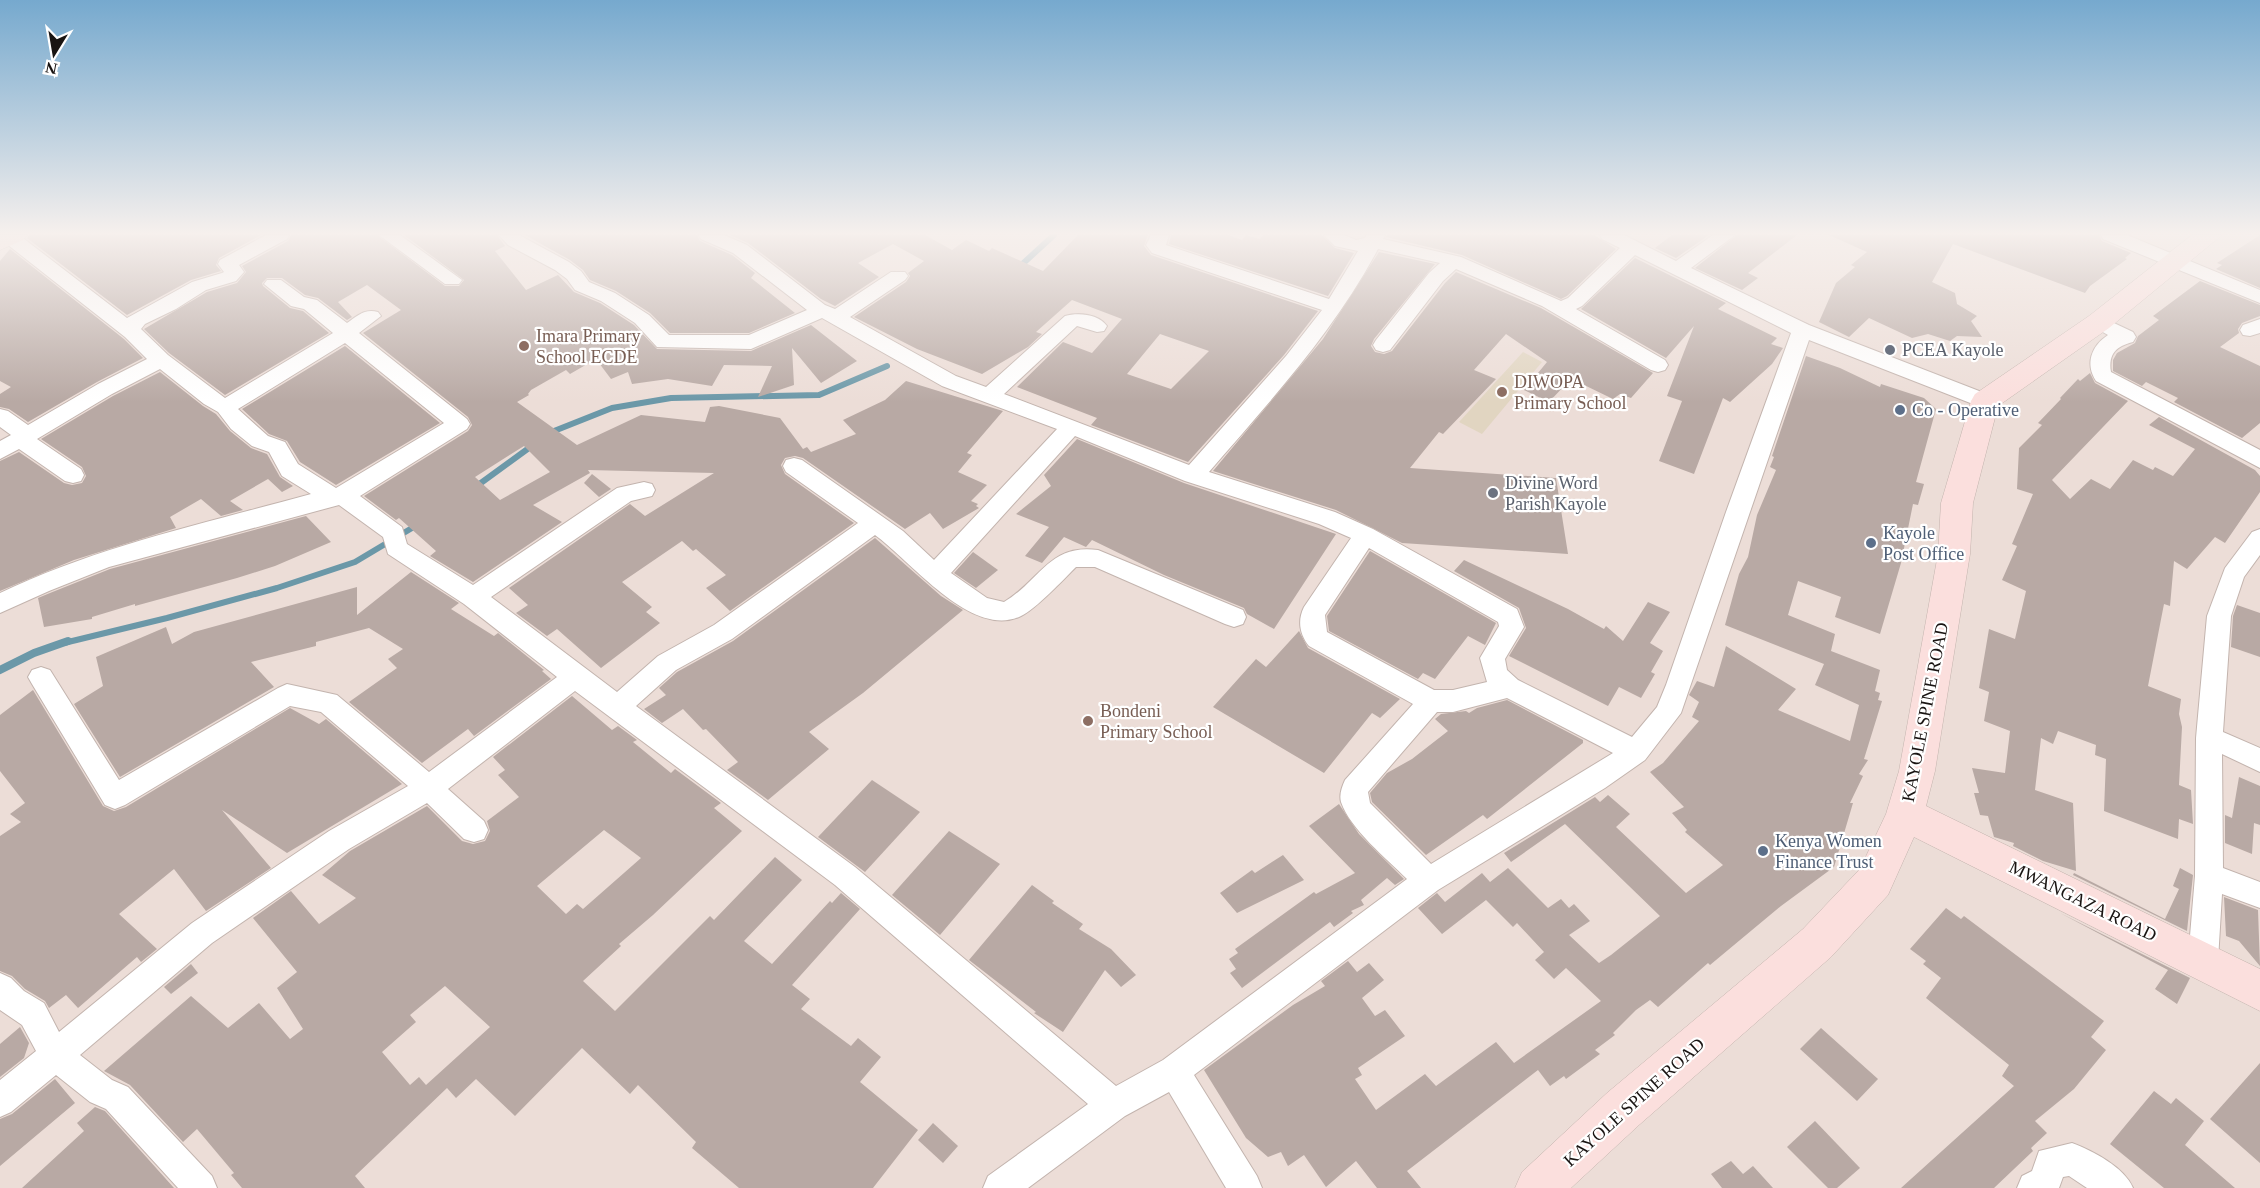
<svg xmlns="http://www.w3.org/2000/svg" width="2260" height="1188" font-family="Georgia,serif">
<rect width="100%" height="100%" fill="#ecddd7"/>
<path fill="#e1d5c1" d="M1523 352 1542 362 1482 434 1459 422Z"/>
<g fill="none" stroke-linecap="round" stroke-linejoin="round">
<g stroke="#6b98a8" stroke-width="6">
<path d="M1018 268 1054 235"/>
<path d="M549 433 612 408 671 398 819 395 887 366"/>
<path d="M474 488 533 445"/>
<path d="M64 643 167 618 277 588 355 562 417 525"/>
</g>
<path stroke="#6b98a8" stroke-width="8" d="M0 670 34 653 68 641"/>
</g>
<g fill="#b8a9a4" fill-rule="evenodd">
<path d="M29 235H261L219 258 216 265 221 271 191 280 127 315 27 238Z"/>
<path d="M291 235H377L445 286H459L464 280 404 235H497L505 246 495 251 526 290 558 275 574 292 600 303 634 325 657 349 751 351 811 325 857 361 821 383 792 348 794 385 758 397 772 366 724 365 712 386 668 379 632 384 628 372 611 379 596 359 570 374 566 370 531 390 528 394 529 395 517 402 577 445 641 415 705 422 710 407 719 406 780 418 803 449 807 447 811 452 856 434 843 420 885 400 906 381 1003 411 967 453 972 455 958 472 987 485 971 501 978 504 976 506 979 508 943 529 930 513 905 529 803 458 795 456 785 458 781 465 785 474 854 523 730 611 706 588 726 575 696 549 693 551 682 541 622 582 652 607 646 612 660 623 601 668 557 629 547 636 516 613 528 605 509 588 630 504 645 516 714 473 588 470 590 473 533 505 562 522 473 582 430 556 436 551 399 518 396 520 364 496 468 431 472 425 468 417 363 333 401 310 367 285 338 302 352 317 347 320 318 298 305 295 282 278H267L262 283 263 286 290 308 303 311 329 333 225 395 169 353 144 329 207 292 237 283 246 272 242 266 288 241ZM524 446 550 472 500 500 475 477Z"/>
<path d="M525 235H697L700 241 732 255 755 273 751 278 795 313 749 333H670L650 313 616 291 590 280 583 270 570 260Z"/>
<path d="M730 235H925L952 250 966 240 989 251 992 248 1043 271 1078 235H1148L1144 246 1151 255 1318 311 1284 355 1188 462 1091 425 1097 418 1017 387 1063 342 1092 353 1122 319 1072 300 1036 332 1042 334 1028 347 982 374 917 349 854 317 906 282 910 276 908 273 924 261 893 244 858 263 879 277 835 306 821 299 748 243ZM1160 334 1209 351 1171 389 1127 374Z"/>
<path d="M1171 235H1229L1242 240 1246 235 1260 239 1263 235H1322L1335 248 1354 253 1328 296 1169 244Z"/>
<path d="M1387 235H1594L1616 249 1567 296 1561 299 1462 255 1386 237Z"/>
<path d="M1672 235H1709L1676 258 1655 248Z"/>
<path d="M1737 235H1797L1748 273 1758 278 1742 290 1695 268Z"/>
<path d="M1829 235H2099L2102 241 2131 253 2125 258 2127 259 2090 286 2085 293 1953 244 1932 282 1955 293 1957 304 1977 316 1971 321 1982 337 1957 336 1950 341 1928 334 1912 338 1869 318 1849 337 1819 322 1836 283 1855 267 1851 265 1867 252Z"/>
<path d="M2260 235V288L2216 269 2222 265 2217 263Z"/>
<path d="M10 249 124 339 143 358 97 382 28 422 9 409 0 407V394L11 387 0 381V261Z"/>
<path d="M1379 252 1435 264 1374 339 1371 346 1375 352 1384 354 1392 351 1445 283 1456 272 1541 308 1653 373 1631 398 1620 394 1613 399 1580 383 1566 384 1549 402 1524 390 1547 362 1506 334 1474 370 1496 379 1443 434 1439 432 1410 468 1556 478 1568 554 1402 543 1336 510 1213 471 1323 339Z"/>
<path d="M1635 258 1726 303 1718 309 1777 338 1771 344 1783 348 1772 364 1730 402 1723 398 1694 474 1659 461 1682 401 1667 396 1694 326 1666 358 1581 309Z"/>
<path d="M2200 281 2260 305V316L2242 323 2238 329 2239 333 2220 347 2260 366V423L2242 438 2174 402 2178 398 2146 382 2142 386 2113 371V360L2117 353 2135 343 2138 336 2159 320 2153 316Z"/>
<path d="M345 346 440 423 336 485 300 462 287 441 269 434 242 409Z"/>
<path d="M1806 356 1840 368 1880 387 1881 384 1924 398 1936 409 1916 482 1924 484 1918 505 1913 504 1901 563 1880 634 1835 617 1841 597 1798 581 1788 615 1835 634 1831 651 1880 670 1875 691 1880 693 1878 700 1882 701 1864 759 1868 760 1859 774 1863 776 1850 803H1853L1834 867 1781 906 1710 965 1708 963 1658 1007 1650 1000 1636 1010 1613 1033 1615 1035 1595 1050 1600 1054 1566 1079 1564 1076 1550 1086 1538 1070 1407 1171 1421 1188H1377L1356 1161 1326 1187 1304 1155 1288 1166 1281 1152 1268 1157 1246 1138 1204 1070 1293 1005 1325 986 1321 981 1348 961 1357 972 1369 963 1384 980 1362 998 1375 1016 1385 1010 1405 1036 1358 1068 1362 1075 1355 1079 1376 1110 1425 1074 1436 1086 1496 1042 1514 1063 1601 1001 1566 968 1554 979 1535 960 1544 952 1517 923 1513 927 1486 900 1442 934 1418 908 1437 893 1445 902 1482 873 1490 882 1508 868 1548 908 1561 899 1569 908 1574 904 1590 921 1569 935 1599 963 1611 955 1660 916 1565 824 1511 862 1504 853 1595 797 1600 802 1608 795 1630 814 1616 827 1686 893 1723 865 1685 832 1687 830 1672 813 1684 807 1650 772 1663 763 1699 721 1692 717 1699 702 1689 695 1697 681 1714 687 1726 646 1796 689 1778 710 1850 741 1859 705 1815 685 1824 664 1725 625 1739 574 1748 557 1757 515 1776 470 1770 467 1774 457 1772 456Z"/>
<path d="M160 372 203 406 216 414 230 431 251 448 267 454 280 477 293 486 282 492 268 479 230 501 243 510 221 516 201 499 170 517 176 528 74 560 0 591V461L19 452 64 483 72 485 82 483 86 476 82 467 41 439 113 396Z"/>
<path d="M2090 373 2095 383 2128 401 2052 480 2070 499 2091 479 2110 489 2133 460 2153 470 2155 467 2173 476 2195 449 2149 425 2159 417 2255 470 2260 476V492L2225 543 2215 537 2187 569 2174 561 2170 606 2164 604 2148 686 2181 699 2179 714 2182 727 2179 785 2191 790 2193 824 2179 819 2178 839 2104 811 2106 759 2095 755 2096 745 2058 731 2053 744 2041 738 2035 790 2073 803 2076 871 2043 861 2013 846 2014 843 1994 837 1988 816 1980 815 1974 793H1979L1972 768 2005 773 2010 731 1984 721 1989 692 1979 688 1989 629 2015 639 2026 591 2002 580 2017 546 2012 544 2033 494 2017 489 2019 448 2042 425 2038 423 2061 399 2060 398 2078 379 2080 381Z"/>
<path d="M1077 439 1184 483 1336 534 1274 629 1247 614 1244 608 1164 575 1092 540 1086 547 1064 537 1042 563 1025 556 1049 527 1016 514 1051 486 1044 475Z"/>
<path d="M592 474 611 489 599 497 584 483Z"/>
<path d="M306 516 331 542 275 566 237 578 135 606V604L92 617V619L44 627 38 598 50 593 110 569Z"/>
<path d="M875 538 941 596 963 610 863 693 809 732 829 749 768 800 727 770 738 762 706 729 703 730 683 709 662 723 644 709 666 695 659 688 677 672 733 641Z"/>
<path d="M1370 551 1496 623 1485 645 1468 636 1435 679 1423 673 1418 679 1329 631 1327 616Z"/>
<path d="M973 552 998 570 976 588 954 573Z"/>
<path d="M1464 560 1568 609 1604 629 1606 626 1623 641 1648 602 1670 612 1650 643 1663 651 1651 672 1655 674 1641 698 1619 687 1608 706 1509 656 1526 628 1519 608 1454 571Z"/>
<path d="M411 572 459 603 451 609 494 636 498 633 544 670 542 671 551 679 474 736 468 729 422 763 349 702 397 668 388 659 403 649 369 628 316 642V646L251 662 274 687 120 777 74 704 103 686 96 657 166 627 172 644 194 632 357 587V615Z"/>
<path d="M2237 605 2260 613V657L2231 647 2233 616Z"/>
<path d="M1299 631 1308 648 1400 699 1380 718 1372 713 1324 773 1213 707 1256 659 1266 667Z"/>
<path d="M33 690 103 806 114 811 126 807 290 708 319 724 326 719 402 784 287 853 222 810 271 868 206 911 174 869 119 914 157 949 141 962 137 957 78 1008 66 995 49 1008 45 1001 25 989 12 976 0 971V836L21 822 10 814 25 803 0 771V715Z"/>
<path d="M572 696 612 730 618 726 637 740 633 742 671 773 675 769 721 803 714 808 742 831 653 915 619 944 621 946 583 981 615 1011 710 916 714 920 775 857 802 880 744 941 772 964 830 901 832 903 841 893 860 909 792 985 810 999 801 1009 851 1046 858 1038 881 1057 860 1082 918 1130 873 1188H739L692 1148 696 1142 638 1085 630 1094 582 1048 515 1116 476 1079 456 1098 447 1088 355 1176 365 1188H242L231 1175 234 1173 197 1129 183 1142 130 1085 104 1071 191 996 228 1028 259 1003 290 1039 303 1029 277 988 297 972 253 918 291 891 319 924 356 898 322 875 350 851 427 806 462 841 473 844 485 841 490 831 487 821 519 797 498 775 505 770 493 757ZM604 830 641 858 583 909 577 904 566 914 537 886ZM445 986 490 1027 426 1085 419 1077 410 1085 382 1052 416 1022 410 1015Z"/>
<path d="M1507 700 1583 740V743L1487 819 1483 815 1426 855 1372 802 1370 793 1387 773 1412 759 1448 731 1435 719 1441 714 1466 711 1469 713 1477 708Z"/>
<path d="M2239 777 2260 786V825L2254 823 2252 854 2225 843V815L2232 818Z"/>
<path d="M872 780 920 812 865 872 818 837Z"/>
<path d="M1339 804 1359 834 1404 879 1395 885 1387 878 1361 900 1364 905 1351 911 1353 913 1334 927 1330 922 1242 988 1230 973 1236 969 1229 959 1238 953 1235 949 1314 892 1316 894 1355 873 1309 826Z"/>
<path d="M949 831 1000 864 940 935 892 895Z"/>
<path d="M1283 855 1304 880 1237 913 1220 893 1252 870 1255 873Z"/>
<path d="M2180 868 2193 875 2187 931 2073 875 2074 873 2165 919 2179 889 2173 886Z"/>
<path d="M1032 885 1054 901 1052 903 1083 924 1079 929 1111 949 1136 975 1121 987 1105 970 1063 1032 1034 1013 1036 1012 969 960Z"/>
<path d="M2224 897 2258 910 2260 966 2239 941 2226 936Z"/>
<path d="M1946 908 1961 919 1964 916 2104 1021 2091 1037 2106 1050 2074 1089 2035 1121 2047 1133 2031 1148 2033 1151 1994 1188H1901L2014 1086 2002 1076 2009 1065 1926 998 1941 978 1923 964 1926 961 1910 949Z"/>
<path d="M2060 913 2190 978 2177 1004 2155 989 2168 970Z"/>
<path d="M191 964 198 973 171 994 164 987Z"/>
<path d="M20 1027 29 1043 24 1058 0 1077V1044Z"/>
<path d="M1821 1028 1878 1079 1857 1101 1800 1049Z"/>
<path d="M2260 1063V1163L2210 1119Z"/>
<path d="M55 1079 75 1103 0 1166V1119L12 1114Z"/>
<path d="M2154 1091 2171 1104 2176 1098 2204 1121 2185 1145 2235 1188H2164L2110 1144Z"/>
<path d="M95 1107 105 1111 174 1188H22L84 1131 77 1123Z"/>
<path d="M1815 1121 1860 1168 1837 1188H1828L1787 1147Z"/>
<path d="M933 1123 958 1146 943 1163 918 1140Z"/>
<path d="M1731 1161 1743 1174 1753 1166 1773 1188H1722L1711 1174Z"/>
</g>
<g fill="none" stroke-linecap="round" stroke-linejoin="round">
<g stroke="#c3b4ae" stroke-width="2">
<g id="street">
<path d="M2 235H19L127 318 192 282 222 273 224 272 218 264 220 260 266 235H289L287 239 239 265 244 272 236 281 206 290 176 309 145 324 141 329 168 355 225 398 333 333 304 309 291 306 264 284 267 280H281L304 297 317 300 347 323C357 316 365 308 378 312L381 316 359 333 467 419 470 424 467 429 360 496 402 527 407 544 473 585 617 488 644 482 652 484 655 490 652 496 631 501 491 597 617 692 658 656 714 625 858 523 786 472 783 466 786 460 794 458 802 460 903 531 934 560 1057 429 942 386 822 318 751 349 657 347 635 323 601 301 575 290 567 279 555 270 508 245 499 235H519L569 262 581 271 589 282 615 293 649 315 669 335H749L807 310 733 253 701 239 699 235H724L747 245 825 305 835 309 891 272H905L908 276 905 280 850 317 956 376 986 387 1065 316C1078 312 1099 314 1107 326L1104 331 1097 332 1077 326 1004 394 1189 465 1286 356 1322 310 1152 253 1146 245 1151 235H1169L1166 245 1329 299 1358 251 1335 246 1324 235H1344L1356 240 1365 238 1367 235H1385L1383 239 1461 257 1561 301 1568 298 1620 248 1602 239 1600 235H1624L1676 261 1713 235H1735L1691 268 1809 325 1992 396 1995 401 1992 406 1985 408 1978 406 1809 340 1681 713 1645 760 1605 788 1438 890 1194 1075 1257 1176 1262 1188H1226L1169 1092 1125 1116 1028 1188H983L988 1176 1088 1104 835 885 575 691 448 789 484 821 488 830 484 839 474 842 464 839 427 803 349 849 212 943 80 1055 112 1080 128 1087 212 1176 217 1188H178L106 1109 90 1102 56 1075 11 1112 0 1117V1080L36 1051 22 1025 0 1010V973L11 978 24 991 44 1003 59 1032 192 923 329 831 408 786 321 712 290 706 125 805 115 809 105 805 32 684 28 677 32 670 41 667 50 670 119 780 278 688 287 684 337 695 429 772 557 677 464 604 388 554 383 537 339 505 109 567 49 591 0 613V593C98 546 206 523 311 494L282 476 269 452 252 446 231 429 218 412 204 404 160 369 112 394 37 439 81 469 84 475 81 481 73 483 65 481 19 449 0 459V441L11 435 0 427V409L8 411 28 425 98 384 147 359 125 337 3 241ZM1378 249 1440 263 1429 273 1376 340 1373 345 1376 350 1383 352 1390 350 1443 281 1456 269 1542 306 1651 370 1658 372 1665 370 1668 365 1665 360 1576 309 1582 306 1635 255 1791 333 1726 512 1666 685 1657 707 1632 737 1518 680 1507 670 1505 659 1524 627 1517 609 1373 529 1335 512 1209 472C1270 401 1334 332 1378 249ZM345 343 444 423 336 488 298 464 285 442 268 436 238 409ZM1075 436 1185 481 1319 524 1351 538 1304 607C1297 621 1300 635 1309 646L1413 704 1345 780C1342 787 1339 794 1341 802 1350 829 1387 859 1407 879L1163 1060 1116 1086 855 867 636 706 676 670 732 639 875 535C910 560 972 640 1021 616 1036 609 1063 580 1076 567H1095L1225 624 1234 627 1243 624 1246 617 1243 610 1098 550C1049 543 1040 581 1004 602L987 598 951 573ZM1369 548 1498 622 1499 626 1480 658 1487 682 1453 690H1434L1327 632 1325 615ZM1507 698 1613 753 1431 864 1370 803 1368 792 1437 712H1453Z"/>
<path d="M379 235H400L462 280 459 284H445Z"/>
<path d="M2101 235H2127L2260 290V303L2103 239Z"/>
<path d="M2099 316 2133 332 2136 337 2133 342C2117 346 2108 353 2111 372L2260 450V468L2096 381C2085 364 2091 346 2108 335L2092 326 2089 322 2092 318Z"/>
<path d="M2260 319V333L2250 336 2243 335 2240 330 2243 325Z"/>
<path d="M2260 529V555L2244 577 2231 616 2223 732 2260 748V772L2222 754 2223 868 2260 882V908L2222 894 2218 960 2213 970 2203 974 2193 970 2188 960 2195 876 2196 738 2207 616 2225 568 2252 532Z"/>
<path d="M2072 1143C2093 1151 2124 1167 2133 1188H2087L2069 1176 2063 1177 2059 1188H2017L2022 1176 2032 1171 2039 1151Z"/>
</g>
</g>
<g stroke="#c3b4ae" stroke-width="1">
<g id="secondary">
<path d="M0 235H27L23 240 0 250Z"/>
<path d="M2192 235H2222L2109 328 1998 406 1973 503 1970 554 1935 771 1926 806 2260 969V1011L1914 837 1888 895 1831 957 1639 1125 1571 1188H1515L1522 1172 1607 1093 1803 929 1860 869 1886 814 1899 771 1938 554 1941 503 1971 401 1975 394 2089 316Z"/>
</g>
</g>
<use href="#street" fill="#fff" fill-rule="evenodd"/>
<use href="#secondary" fill="#fbdfdd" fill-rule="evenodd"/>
</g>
<linearGradient id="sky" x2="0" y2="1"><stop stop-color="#76a9ce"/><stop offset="0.58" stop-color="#f6f0ed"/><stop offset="1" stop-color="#f6f0ed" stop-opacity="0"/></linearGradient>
<rect width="2260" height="402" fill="url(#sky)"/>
<g fill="#8d6e63" stroke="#fff" stroke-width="2">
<circle cx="524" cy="346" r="6"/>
<circle cx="1502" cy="392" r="6"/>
<circle cx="1088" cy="721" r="6"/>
</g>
<g fill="#6b7280" stroke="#fff" stroke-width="2">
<circle cx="1890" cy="350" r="6"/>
<circle cx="1493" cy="493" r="6"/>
</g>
<g fill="#5c6f8a" stroke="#fff" stroke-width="2">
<circle cx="1900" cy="410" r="6"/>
<circle cx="1871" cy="543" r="6"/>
<circle cx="1763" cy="851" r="6"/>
</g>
<g text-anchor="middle" stroke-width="4.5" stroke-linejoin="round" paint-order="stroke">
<g font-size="18" fill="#785e54" stroke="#fff" text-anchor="start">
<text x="536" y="342">Imara Primary<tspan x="536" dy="21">School ECDE</tspan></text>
<text x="1514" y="388">DIWOPA<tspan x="1514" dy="21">Primary School</tspan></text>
<text x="1100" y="717">Bondeni<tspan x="1100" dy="21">Primary School</tspan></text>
</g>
<g font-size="18" fill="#5b616d" stroke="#fff" text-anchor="start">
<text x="1902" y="356">PCEA Kayole</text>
<text x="1505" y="489">Divine Word<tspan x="1505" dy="21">Parish Kayole</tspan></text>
</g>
<g font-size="18" fill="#4e5e75" stroke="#fff" text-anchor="start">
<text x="1912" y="416">Co - Operative</text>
<text x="1883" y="539">Kayole<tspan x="1883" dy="21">Post Office</tspan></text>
<text x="1775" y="847">Kenya Women<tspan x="1775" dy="21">Finance Trust</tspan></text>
</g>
<g font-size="18" fill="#191412" stroke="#fff">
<text transform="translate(1925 712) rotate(-79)" y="6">KAYOLE SPINE ROAD</text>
<text transform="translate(2083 901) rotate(26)" y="6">MWANGAZA ROAD</text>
<text transform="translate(1634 1102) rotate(-42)" y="6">KAYOLE SPINE ROAD</text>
</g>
</g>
<g transform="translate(54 54) rotate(191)" stroke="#ffffff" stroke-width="4.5" paint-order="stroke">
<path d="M0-4.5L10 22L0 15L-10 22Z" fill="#191412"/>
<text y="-9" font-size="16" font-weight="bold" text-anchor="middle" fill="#191412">N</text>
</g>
</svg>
